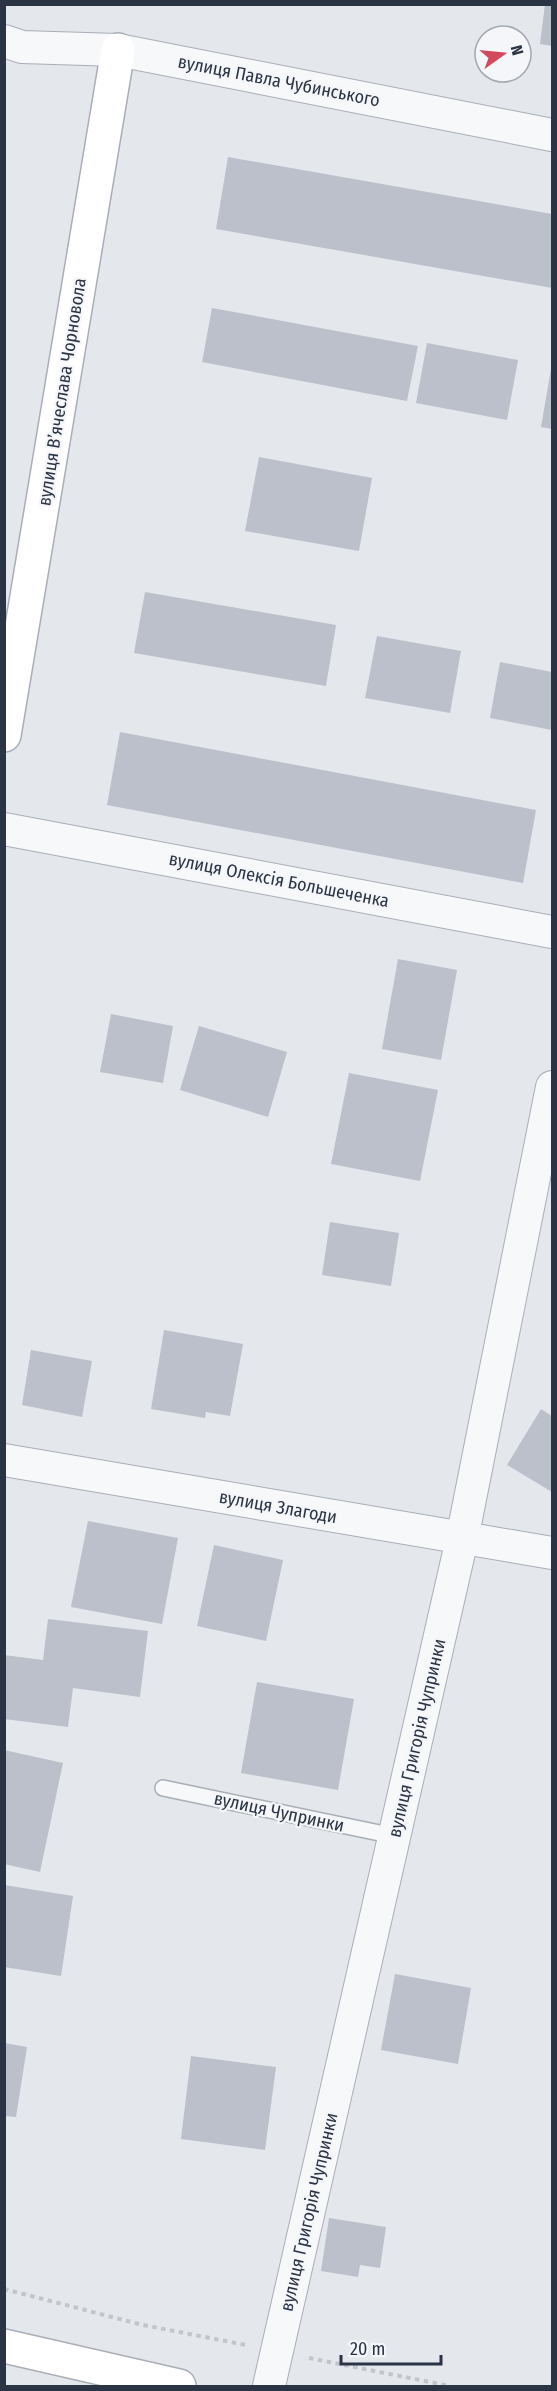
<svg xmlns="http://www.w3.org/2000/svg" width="557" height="2391" font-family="'Fira Sans Condensed',sans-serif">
<rect width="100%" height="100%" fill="#e4e7ec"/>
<g fill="#bbc0ca">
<path d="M545 4H552V46L540 44Z"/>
<path d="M228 157 552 214V288L216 229Z"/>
<path d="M212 308 418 346 407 401 202 362Z"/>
<path d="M427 343 518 360 507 420 416 403Z"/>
<path d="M551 369H552V429L541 427Z"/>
<path d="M259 457 372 478 359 551 245 531Z"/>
<path d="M145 592 336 625 326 686 134 653Z"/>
<path d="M377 636 461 651 450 713 365 698Z"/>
<path d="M500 662 552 672V730L490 718Z"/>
<path d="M120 732 536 810 523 883 107 805Z"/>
<path d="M398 959 457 970 441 1060 382 1049Z"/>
<path d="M111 1014 173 1026 163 1083 100 1072Z"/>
<path d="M199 1026 287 1052 268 1117 180 1090Z"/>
<path d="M349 1073 438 1090 420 1181 331 1164Z"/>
<path d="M330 1222 399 1233 391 1286 322 1275Z"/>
<path d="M164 1330 243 1344 230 1416 206 1412 205 1418 151 1409Z"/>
<path d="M31 1350 92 1361 82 1417 22 1405Z"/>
<path d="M541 1409 552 1416V1492L507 1465Z"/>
<path d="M88 1521 178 1538 162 1624 71 1607Z"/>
<path d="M214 1545 283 1560 266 1641 197 1626Z"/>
<path d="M48 1619 148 1631 140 1697 73 1688 68 1727 4 1719V1655L43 1660Z"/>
<path d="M257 1682 354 1699 338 1790 241 1773Z"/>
<path d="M4 1750 63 1763 40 1872 4 1864Z"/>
<path d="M4 1885 73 1896 61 1976 4 1967Z"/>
<path d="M395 1974 471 1988 458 2064 381 2050Z"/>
<path d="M4 2043 27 2047 16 2117 4 2116Z"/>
<path d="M191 2056 276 2067 265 2150 181 2139Z"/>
<path d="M329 2218 386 2227 380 2268 360 2265 358 2277 321 2271Z"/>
</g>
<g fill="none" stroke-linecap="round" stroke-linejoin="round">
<g stroke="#a9aeb7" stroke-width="18">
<path id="lane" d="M163 1788 394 1836"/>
</g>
<g stroke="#a9aeb7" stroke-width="34">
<g id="street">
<path d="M4 41 22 47 118 50 552 135"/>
<path d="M4 829 552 932"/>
<path d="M4 1460 552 1553"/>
<path d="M269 2386 462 1539 552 1087"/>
</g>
</g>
<g stroke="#a9aeb7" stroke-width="36">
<g id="secondary">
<path d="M4 735 118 50"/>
<path d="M4 2346 179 2386"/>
</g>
</g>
<g stroke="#c2c5cb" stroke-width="4" stroke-dasharray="4.5 4.5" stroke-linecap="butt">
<path d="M4 2289 143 2325 246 2345"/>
<path d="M309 2358 450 2386"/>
</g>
<use href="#lane" stroke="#f7f8fa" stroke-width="15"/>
<use href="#street" stroke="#f7f8fa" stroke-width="32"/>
<use href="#secondary" stroke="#fff" stroke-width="33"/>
</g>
<g text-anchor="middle" stroke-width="4.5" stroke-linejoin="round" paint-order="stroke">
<g font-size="18" fill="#2b3445" stroke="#f4f6f9">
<text transform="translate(279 81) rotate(11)" y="6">вулиця Павла Чубинського</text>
<text transform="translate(62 392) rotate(-81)" y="6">вулиця Вʼячеслава Чорновола</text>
<text transform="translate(279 880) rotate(11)" y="6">вулиця Олексія Большеченка</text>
<text transform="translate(278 1507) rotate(10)" y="6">вулиця Злагоди</text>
<text transform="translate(417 1738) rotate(-77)" y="6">вулиця Григорія Чупринки</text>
<text transform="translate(279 1812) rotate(12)" y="6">вулиця Чупринки</text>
<text transform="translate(309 2212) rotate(-77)" y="6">вулиця Григорія Чупринки</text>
</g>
</g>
<rect width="557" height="2391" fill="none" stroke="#2b3445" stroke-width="12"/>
<g transform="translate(503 54) rotate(75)"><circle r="28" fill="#f4f6f9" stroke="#a4a8b1" stroke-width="1.5"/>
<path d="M0-4.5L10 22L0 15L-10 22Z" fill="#d1495b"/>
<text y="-9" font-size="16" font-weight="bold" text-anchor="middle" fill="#2b3445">N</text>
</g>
<path d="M341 2355v9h100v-9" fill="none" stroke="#2b3445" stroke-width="3"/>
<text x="350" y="2355" font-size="18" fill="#2b3445" stroke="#f4f6f9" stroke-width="4.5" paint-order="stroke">20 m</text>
</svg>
